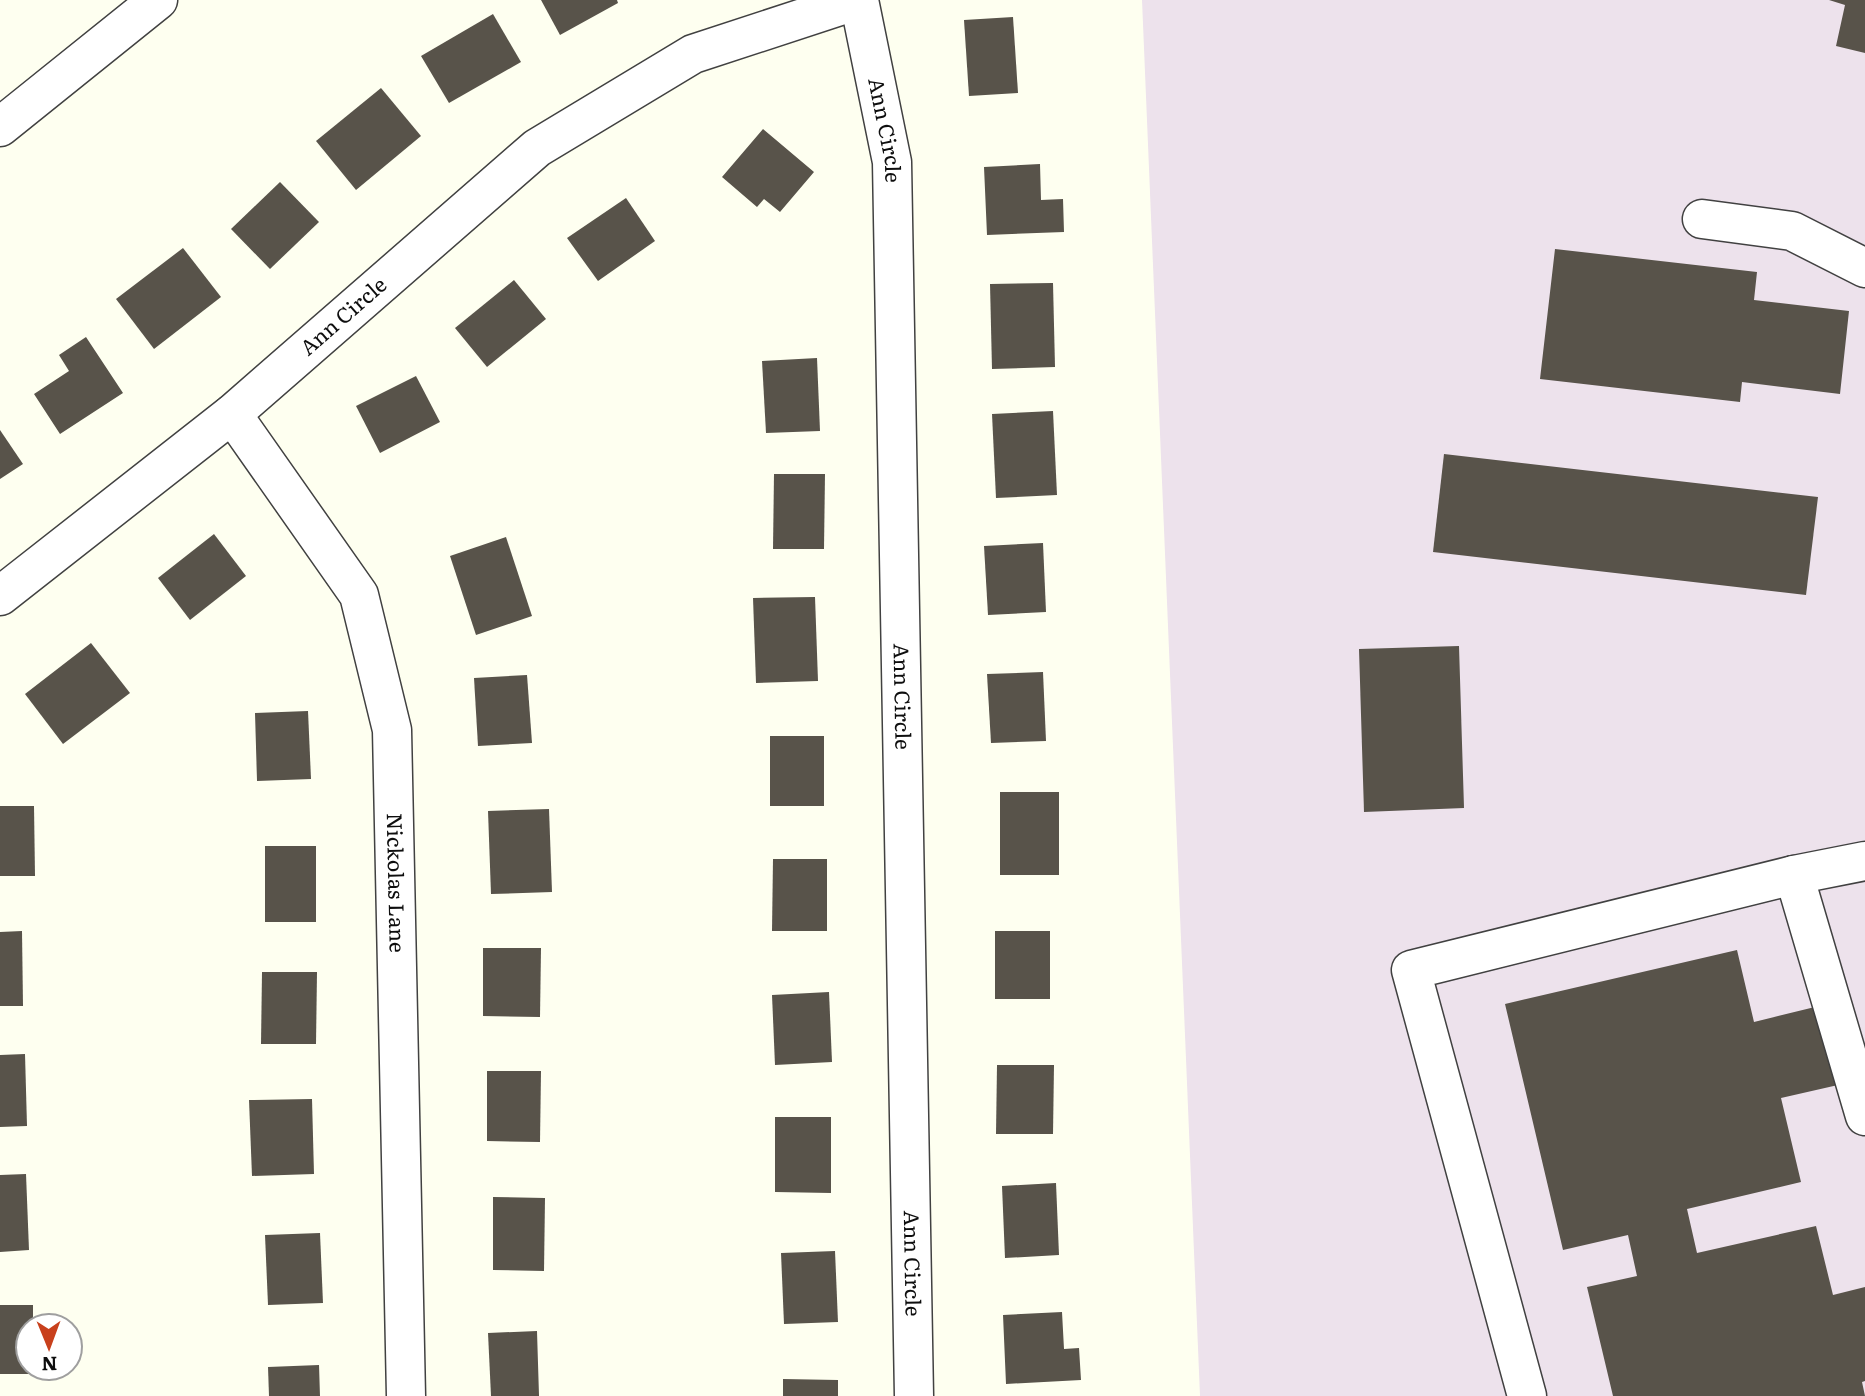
<svg xmlns="http://www.w3.org/2000/svg" width="1865" height="1396" font-family="Literata,serif">
<rect width="100%" height="100%" fill="#fefff0"/>
<path fill="#ede2ec" d="M1142 0H1865V1396H1200Z"/>
<g fill="#58534a">
<path d="M541 0H617L618 3 560 35Z"/>
<path d="M1865 0V53L1836 46 1845 5 1829 0Z"/>
<path d="M493 14 521 62 449 103 421 56Z"/>
<path d="M1013 17 1018 93 969 96 964 20Z"/>
<path d="M381 88 421 136 356 190 316 141Z"/>
<path d="M763 129 814 172 780 212 764 199 757 207 722 177Z"/>
<path d="M1040 164 1041 200 1063 199 1064 232 987 235 984 167Z"/>
<path d="M280 182 319 222 270 269 231 229Z"/>
<path d="M626 198 655 241 598 281 567 238Z"/>
<path d="M183 248 221 297 154 349 116 299Z"/>
<path d="M1555 249 1757 272 1754 300 1849 311 1840 394 1742 382 1740 402 1540 379Z"/>
<path d="M514 280 546 319 487 367 455 328Z"/>
<path d="M1053 283 1055 367 992 369 990 284Z"/>
<path d="M86 337 123 393 60 434 34 394 69 371 59 355Z"/>
<path d="M817 358 820 431 766 433 762 361Z"/>
<path d="M416 376 440 422 380 453 356 406Z"/>
<path d="M1053 411 1057 495 996 498 992 414Z"/>
<path d="M0 430 23 464 0 479Z"/>
<path d="M1444 454 1818 497 1806 595 1433 552Z"/>
<path d="M774 474H825L824 549H773Z"/>
<path d="M214 534 246 576 190 620 158 578Z"/>
<path d="M506 537 532 616 476 635 450 556Z"/>
<path d="M1043 543 1046 612 988 615 984 546Z"/>
<path d="M815 597 818 681 756 683 753 598Z"/>
<path d="M91 643 130 693 63 744 25 694Z"/>
<path d="M1459 646 1464 808 1364 812 1359 649Z"/>
<path d="M1043 672 1046 741 991 743 987 674Z"/>
<path d="M527 675 532 743 478 746 474 678Z"/>
<path d="M308 711 311 779 257 781 255 713Z"/>
<rect x="770" y="736" width="54" height="70"/>
<rect x="1000" y="792" width="59" height="83"/>
<path d="M0 806H34L35 876H0Z"/>
<path d="M549 809 552 892 491 894 488 811Z"/>
<rect x="265" y="846" width="51" height="76"/>
<path d="M773 859H827V931H772Z"/>
<path d="M22 931 23 1006H0V932Z"/>
<rect x="995" y="931" width="55" height="68"/>
<path d="M483 948H541L540 1017 483 1016Z"/>
<path d="M1737 950 1754 1022 1819 1006 1838 1085 1781 1098 1801 1182 1687 1209 1697 1253 1816 1226 1833 1295 1865 1287V1381L1862 1382 1865 1396H1613L1587 1287 1637 1276 1628 1235 1563 1250 1505 1004Z"/>
<path d="M262 972H317L316 1044H261Z"/>
<path d="M829 992 832 1062 775 1065 772 995Z"/>
<path d="M25 1054 27 1126 0 1127V1055Z"/>
<path d="M997 1065H1054L1053 1134H996Z"/>
<path d="M487 1071H541L540 1142 487 1141Z"/>
<path d="M312 1099 314 1174 252 1176 249 1100Z"/>
<path d="M775 1117H831V1193L775 1192Z"/>
<path d="M26 1174 29 1250 0 1252V1175Z"/>
<path d="M1056 1183 1059 1255 1005 1258 1002 1186Z"/>
<path d="M493 1197 545 1198 544 1271 493 1270Z"/>
<path d="M320 1233 323 1303 268 1305 265 1235Z"/>
<path d="M835 1251 838 1322 784 1324 781 1253Z"/>
<path d="M0 1305H33V1326H28V1368H33V1374H0Z"/>
<path d="M1062 1312 1064 1349 1079 1348 1081 1380 1006 1384 1003 1315Z"/>
<path d="M537 1331 539 1396H491L488 1333Z"/>
<path d="M319 1365 320 1396H269L268 1367Z"/>
<path d="M783 1379 838 1380V1396H783Z"/>
</g>
<g fill="none" stroke-linecap="round" stroke-linejoin="round">
<g stroke="#414141" stroke-width="41">
<g id="minor">
<path id="s1" d="M859 0 892 162 914 1396"/>
<path d="M0 127 158 0"/>
<path d="M1702 219 1792 231 1865 268"/>
<path id="s2" d="M232 414 359 595 392 730 406 1396"/>
<path id="s3" d="M0 596 232 414 537 148 693 54 858 0"/>
<path d="M1794 875 1865 1116"/>
<path d="M1527 1396 1411 970 1794 875 1865 861"/>
</g>
</g>
<use href="#minor" stroke="#fff" stroke-width="38"/>
</g>
<g text-anchor="middle" stroke-width="7" stroke-linejoin="round" paint-order="stroke">
<g font-size="21" fill="#0e0e0e" stroke="#fff">
<text dy="7" stroke="none"><textPath href="#s1" startOffset="133">Ann Circle</textPath></text>
<text dy="7" stroke="none"><textPath href="#s3" startOffset="443">Ann Circle</textPath></text>
<text dy="7" stroke="none"><textPath href="#s1" startOffset="700">Ann Circle</textPath></text>
<text dy="7" stroke="none"><textPath href="#s2" startOffset="513">Nickolas Lane</textPath></text>
<text dy="7" stroke="none"><textPath href="#s1" startOffset="1267">Ann Circle</textPath></text>
</g>
</g>
<g transform="translate(49 1347) rotate(179)"><circle r="33" fill="#ffffff" stroke="#9f9f9f" stroke-width="2"/>
<path d="M0-5L12 26L0 18L-12 26Z" fill="#c8401c"/>
<text y="-10" font-size="19" font-weight="bold" text-anchor="middle" fill="#0e0e0e">N</text>
</g>
</svg>
